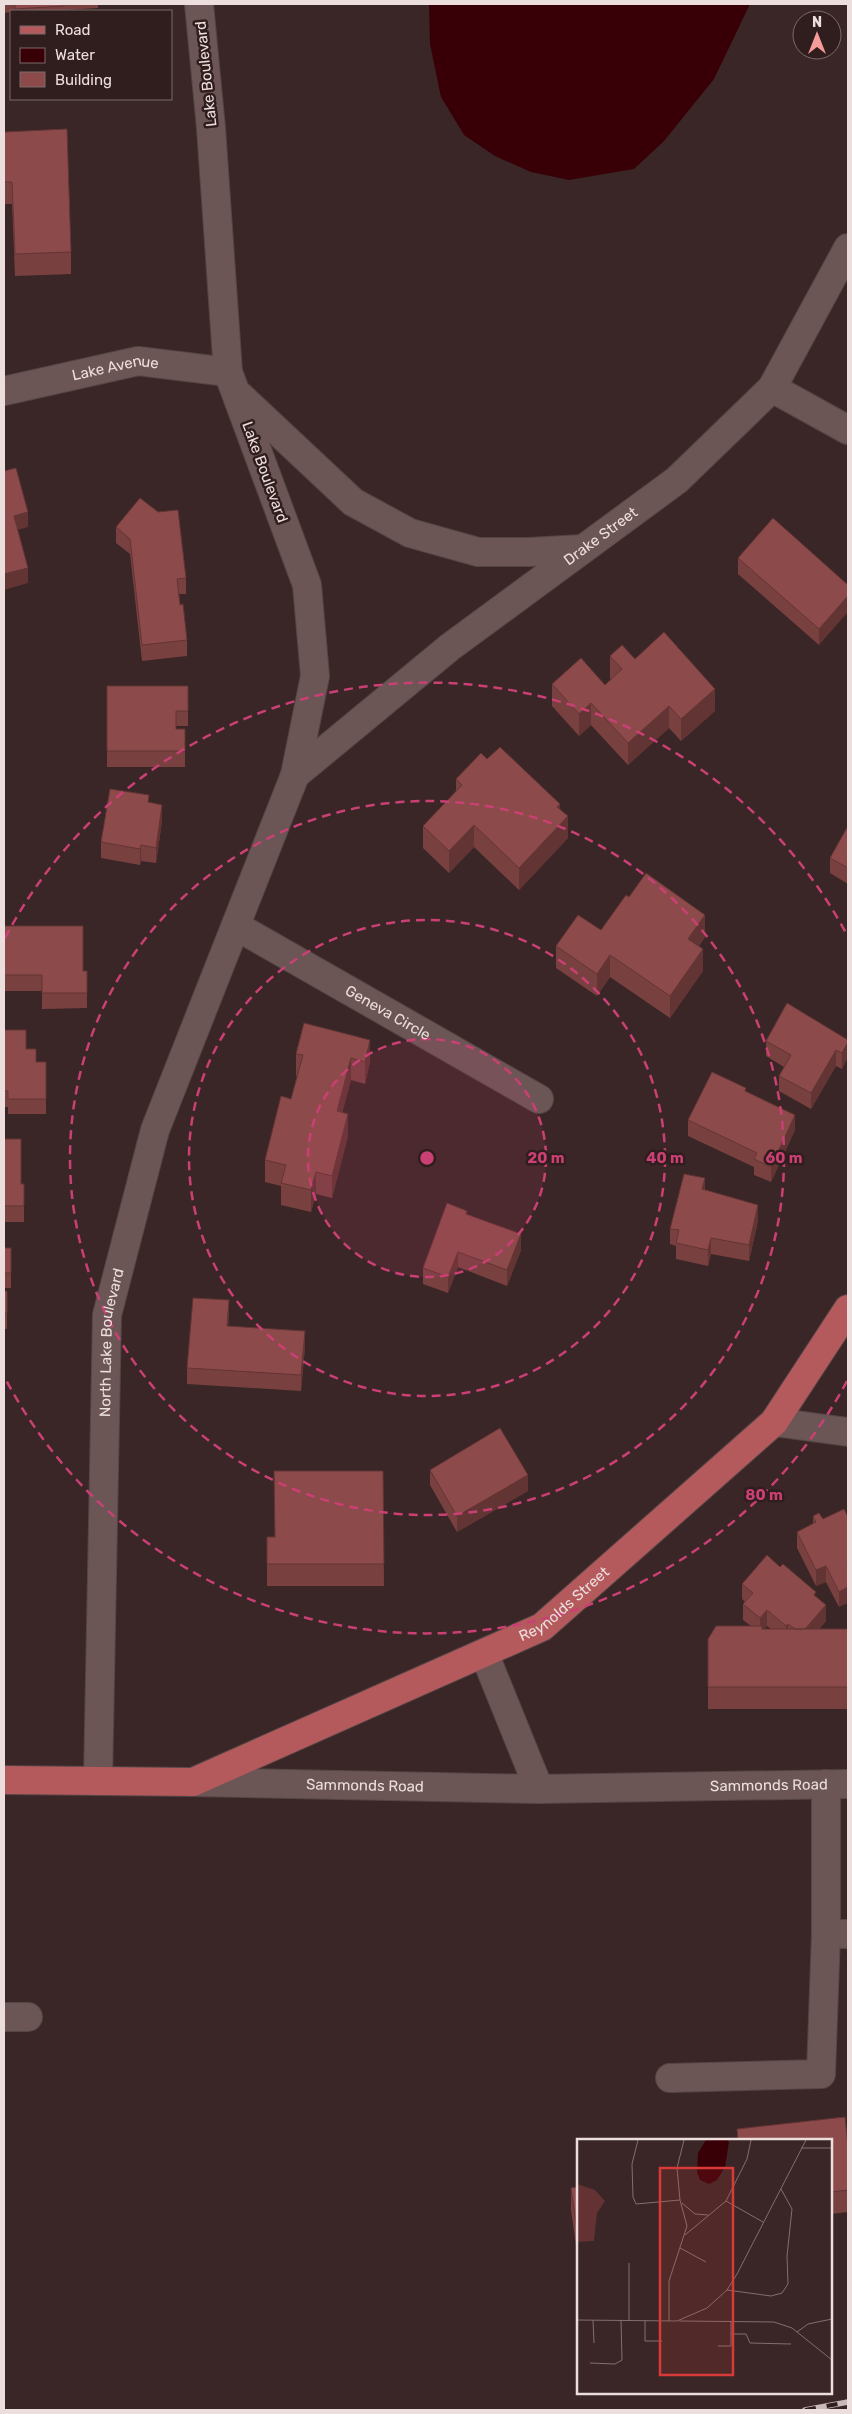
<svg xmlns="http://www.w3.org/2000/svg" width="852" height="2414" viewBox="0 0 852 2414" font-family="Rubik,sans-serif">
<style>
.water{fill:#380006}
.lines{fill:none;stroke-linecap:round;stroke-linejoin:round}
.minor-casing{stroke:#554545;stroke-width:30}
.major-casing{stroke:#554545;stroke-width:30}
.minor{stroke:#6c5555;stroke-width:28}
.major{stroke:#b4595c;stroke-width:28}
.rail-casing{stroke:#c8bab9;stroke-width:5.5}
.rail{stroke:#301d1d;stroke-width:4;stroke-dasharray:11;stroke-linecap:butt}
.wall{fill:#794040;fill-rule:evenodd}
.shaded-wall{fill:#633434}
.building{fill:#8d4a4b;stroke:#633434}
.ring{fill:none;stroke:#ca4075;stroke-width:2.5;stroke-dasharray:9 6}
.labels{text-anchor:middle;stroke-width:5;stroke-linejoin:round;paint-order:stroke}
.street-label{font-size:15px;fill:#ebdedd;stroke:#301d1d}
.inset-road{fill:none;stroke:#81706f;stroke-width:1}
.view{fill:#d83a3a;fill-opacity:0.15;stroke:#d83a3a;stroke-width:2.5}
.inset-edge{fill:none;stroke:#ebdedd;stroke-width:2.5}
.centre{fill:#ca4075;stroke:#301d1d;stroke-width:2.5}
.ring-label{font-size:15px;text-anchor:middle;font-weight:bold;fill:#ca4075;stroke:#301d1d;stroke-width:5;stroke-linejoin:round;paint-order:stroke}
</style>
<rect width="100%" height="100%" fill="#3a2626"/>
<!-- water -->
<path class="water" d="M429 4H750L714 79 664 141 634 169 569 180 531 172 495 156 464 135 441 97 430 44Z"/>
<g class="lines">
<defs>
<g id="minor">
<path d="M772 388 848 430"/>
<path id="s1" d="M4 391 138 361 228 372"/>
<path d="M240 396 353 502 410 533 478 552H529L583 549"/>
<path id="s2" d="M295 775 450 647 677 480 772 388 848 248"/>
<path id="s3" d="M236 926 539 1099"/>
<path d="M774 1422 848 1432"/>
<path d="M484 1653 539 1789"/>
<path id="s4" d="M98 1781 107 1315 155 1130 295 775 315 676 307 585 228 372 211 128 199 4"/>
<path id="s5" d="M193 1782 539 1789 848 1784"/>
<path d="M826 1784V1934H848"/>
<path d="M4 2017H28"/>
<path d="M670 2078 821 2074 826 1934"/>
</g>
<g id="major">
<path id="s6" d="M4 1780 193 1782 542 1627 774 1422 848 1309"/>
</g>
</defs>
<!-- minor casing -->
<use href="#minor" class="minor-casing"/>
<!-- major casing -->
<use href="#major" class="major-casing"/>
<!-- minor -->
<use href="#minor" class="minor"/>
<!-- major -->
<use href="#major" class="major"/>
<defs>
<path id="rail" d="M805 2410 848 2402"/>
</defs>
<!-- rail casing -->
<use href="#rail" class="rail-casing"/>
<!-- rail -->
<use href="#rail" class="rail"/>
</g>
<!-- wall -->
<path class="wall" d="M4 4H98V8L64 10V11H11V12L4 13Z
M4 132 71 252V274L15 276 12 204H4Z
M116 527 186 578V594H179L180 605 187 640V656L142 661 130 554 116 543Z
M738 558 848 585 819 645 738 574Z
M610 656 635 659 715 711 681 741 669 728 628 765 591 725 579 736 552 706V684L605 685 611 680 610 678Z
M107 686H188V726H176V729H185V767H107Z
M487 759 560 809 568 838 519 890 474 847 449 873 423 848V826L456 792V779Z
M149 802 162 821 156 863 141 861 140 865 101 858V842Z
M848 826V884L830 873V858Z
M4 926 83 971H87V1008L42 1009V991H4Z
M601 930 705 937 699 946 703 971 670 1018 610 977 597 996 556 968V946Z
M304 1023 370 1062 365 1084 351 1080 342 1112 348 1136 332 1198 316 1194 311 1212 281 1205V1186L265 1182V1160L291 1099 298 1076H296V1054Z
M4 1030 26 1049 36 1062H46V1114H8V1107H4Z
M848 1040 842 1069 836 1066 811 1109 779 1091V1076L784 1067 766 1056V1041Z
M746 1092 795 1130 771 1182 754 1175V1167L688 1136V1120Z
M4 1139 21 1184H24V1222H4Z
M705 1190 758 1221 749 1261 711 1254 708 1266 676 1259V1246L670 1244V1229Z
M467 1214 521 1250 507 1286 458 1267 448 1293 423 1284V1268Z
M4 1248H11V1288H4Z
M4 1291H7V1329H4Z
M229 1316 228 1326 305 1347 301 1391 187 1384V1368Z
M430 1470 528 1491 457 1532 430 1485Z
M383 1471 384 1586H267V1537H275Z
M844 1509 839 1607 826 1582 816 1586 797 1548V1532L813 1524V1516L823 1519Z
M742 1584 816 1597 826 1621 819 1629H848V1709H708V1639L751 1626 743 1620V1604L745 1602 742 1599ZM767 1626 771 1629H763Z
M845 2117 848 2147V2212L831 2214V2140H737V2129Z
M578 2187V2259L571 2210V2188Z"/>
<!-- shaded-wall -->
<path class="shaded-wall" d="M28 512V527L14 531V516Z
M28 568V583L4 590V574Z
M848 596V612L819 645V629Z
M715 689V711L681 741V719Z
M591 703V725L579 736V714Z
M669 706V728L628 765V743Z
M560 804V824L568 816V838L519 890V868L557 807Z
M162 805V821L156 863V848Z
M474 825V847L449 873V851Z
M141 845V861L140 865V849Z
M705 915V937L688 961V939Z
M703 949V971L670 1018V996Z
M610 955V977L597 996V974Z
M370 1040V1062L365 1084V1062Z
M848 1042V1058L842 1069V1053Z
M836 1050V1066L811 1109V1093Z
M351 1058V1080L337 1133V1111Z
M348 1114V1136L332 1198V1176Z
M795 1115V1130L771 1182V1167Z
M316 1172V1194L311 1212V1190Z
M705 1178V1194L702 1189Z
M758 1205V1221L749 1261V1245Z
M521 1234V1250L507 1286V1270Z
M711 1238V1254L708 1266V1250Z
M458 1252V1267L448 1293V1277Z
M229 1300V1316L227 1342V1326Z
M305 1331V1347L301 1391V1375Z
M528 1475V1491L457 1532V1516Z
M826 1566V1582L816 1586V1570Z
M848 1587V1603L839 1607V1592Z
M826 1605V1621L801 1650V1634Z
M767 1610V1626L760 1634V1618Z
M788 1624V1640L786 1642V1626Z"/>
<!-- building -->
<path class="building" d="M15 4H64V6L15 9Z
M67 129 71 252 15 254 12 182H4V132Z
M16 468 28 512 14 516 28 568 4 574V471Z
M140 498 158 512 178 510 186 578 177 579 180 605 183 604 187 640 142 645 130 539 116 527Z
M773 518 848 585V596L819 629 738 558Z
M664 632 715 689 681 719 669 706 628 743 591 703 579 714 552 684 581 658 605 685 622 669 610 656 622 645 635 659Z
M107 686H188V711H176V729H185V751H107Z
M500 747 560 804 557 807 568 816 519 868 474 825 449 851 423 826 462 785 456 779 481 753 487 759Z
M110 789 149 795 148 802 162 805 156 848 141 845 140 849 101 842Z
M848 826V868L830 858Z
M646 873 705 915 688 939 703 949 670 996 610 955 597 974 556 946 578 915 601 930 626 895 629 897Z
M4 926H83V971H87V993H42V975H4Z
M787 1003 848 1040V1042L842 1053 836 1050 811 1093 779 1076 791 1055 766 1041Z
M304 1023 370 1040 365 1062 351 1058 337 1111 348 1114 332 1176 316 1172 311 1190 281 1183 286 1165 265 1160 281 1096 291 1099 303 1055 296 1054Z
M4 1030H26V1049H36V1062H46V1099H8V1091H4Z
M712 1072 746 1088 745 1091 795 1115 771 1167 754 1159 757 1153 688 1120Z
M4 1139H21V1184H24V1206H4Z
M684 1174 705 1178 702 1189 758 1205 749 1245 711 1238 708 1250 676 1243 679 1230 670 1229Z
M447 1203 467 1211 466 1214 521 1234 507 1270 458 1252 448 1277 423 1268Z
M4 1248H11V1273H4Z
M4 1291H7V1313H4Z
M193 1298 229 1300 227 1326 305 1331 301 1375 187 1368Z
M500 1428 528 1475 457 1516 430 1470Z
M274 1471H383L384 1564H267V1537H275Z
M844 1509 848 1517V1567H847L848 1569V1587L839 1592 826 1566 816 1570 797 1532 816 1522 813 1516 819 1513 823 1519Z
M767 1555 780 1567 783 1564 816 1592 814 1595 826 1605 805 1629H795L788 1624 786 1626 767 1610 760 1618 743 1604 753 1593 742 1584Z
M716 1626H762V1629H848V1687H708V1639Z
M845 2117 848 2147V2190L831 2192V2140H738L737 2129Z
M578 2187V2237L571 2188Z"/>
<!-- distance rings -->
<circle cx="427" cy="1158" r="119" fill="#ca4075" fill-opacity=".12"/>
<g class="ring">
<circle cx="427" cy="1158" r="119"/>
<circle cx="427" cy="1158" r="238"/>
<circle cx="427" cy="1158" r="357"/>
<path d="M847 1381A476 476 0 0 1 5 1378M5 938A476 476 0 0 1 847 935"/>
</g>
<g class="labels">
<!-- street labels -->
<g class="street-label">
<text transform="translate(206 74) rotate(-96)" y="5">Lake Boulevard</text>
<text dy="5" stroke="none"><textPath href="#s1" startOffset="114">Lake Avenue</textPath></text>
<text transform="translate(265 472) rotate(70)" y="5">Lake Boulevard</text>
<text dy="5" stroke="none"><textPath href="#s2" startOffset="388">Drake Street</textPath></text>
<text dy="5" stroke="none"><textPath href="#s3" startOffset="175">Geneva Circle</textPath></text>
<text dy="5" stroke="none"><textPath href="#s4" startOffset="439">North Lake Boulevard</textPath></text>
<text dy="5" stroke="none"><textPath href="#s6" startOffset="602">Reynolds Street</textPath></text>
<text dy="5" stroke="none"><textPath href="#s5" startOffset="172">Sammonds Road</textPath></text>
<text dy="5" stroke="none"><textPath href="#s5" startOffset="576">Sammonds Road</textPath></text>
</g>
</g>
<!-- overview -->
<g transform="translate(577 2139)">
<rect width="255" height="255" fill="#3a2626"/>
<path d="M0 45 18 51 28 62 20 74 17 102 0 103Z" fill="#653233"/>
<path d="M129 1H151L152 3 148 28 140 41 132 45 123 41 120 33 121 14Z" fill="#380006"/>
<path class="inset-road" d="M61 1 55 25 56 58 59 65 103 61M224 9H255M149 62 186 83M105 64 118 75 131 76M108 96 149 62 170 20 174 1M103 109 129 123M150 151 194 157 205 154 211 145 210 117 215 70 204 50M0 181 100 182 130 169 150 151 160 135 229 1M16 181 17 204M52 181V124M68 182V202H85M92 182V142L110 87 103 61 100 29 107 1M102 182 197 183 215 189 255 221M154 182V195H169L173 204 214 205M220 193 231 185 255 180M141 207H154V195M13 224 38 225 45 221 44 181"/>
<path class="view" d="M83 29H156V236H83Z"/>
<rect width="255" height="255" class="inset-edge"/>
</g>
<circle cx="427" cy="1158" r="8" class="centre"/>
<g class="ring-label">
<text x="546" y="1163">20 m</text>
<text x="665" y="1163">40 m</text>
<text x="784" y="1163">60 m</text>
<text x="764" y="1500">80 m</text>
</g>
<!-- border -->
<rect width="852" height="2414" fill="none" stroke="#ebdedd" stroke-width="10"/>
<!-- legend -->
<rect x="10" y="10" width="162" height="90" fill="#301d1d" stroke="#7b6a6a"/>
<rect x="20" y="26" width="25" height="8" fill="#b4595c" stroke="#7b6a6a"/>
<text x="55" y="35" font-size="15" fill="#ebdedd">Road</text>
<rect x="20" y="48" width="25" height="15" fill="#380006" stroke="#7b6a6a"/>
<text x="55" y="60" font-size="15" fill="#ebdedd">Water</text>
<rect x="20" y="72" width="25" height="15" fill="#8d4a4b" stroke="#7b6a6a"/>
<text x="55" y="85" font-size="15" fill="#ebdedd">Building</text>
<!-- north arrow -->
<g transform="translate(817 35)"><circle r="24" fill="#301d1d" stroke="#7b6a6a"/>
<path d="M0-4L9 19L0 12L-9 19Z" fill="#f59b9a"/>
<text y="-8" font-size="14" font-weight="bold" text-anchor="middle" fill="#ebdedd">N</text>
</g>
</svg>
